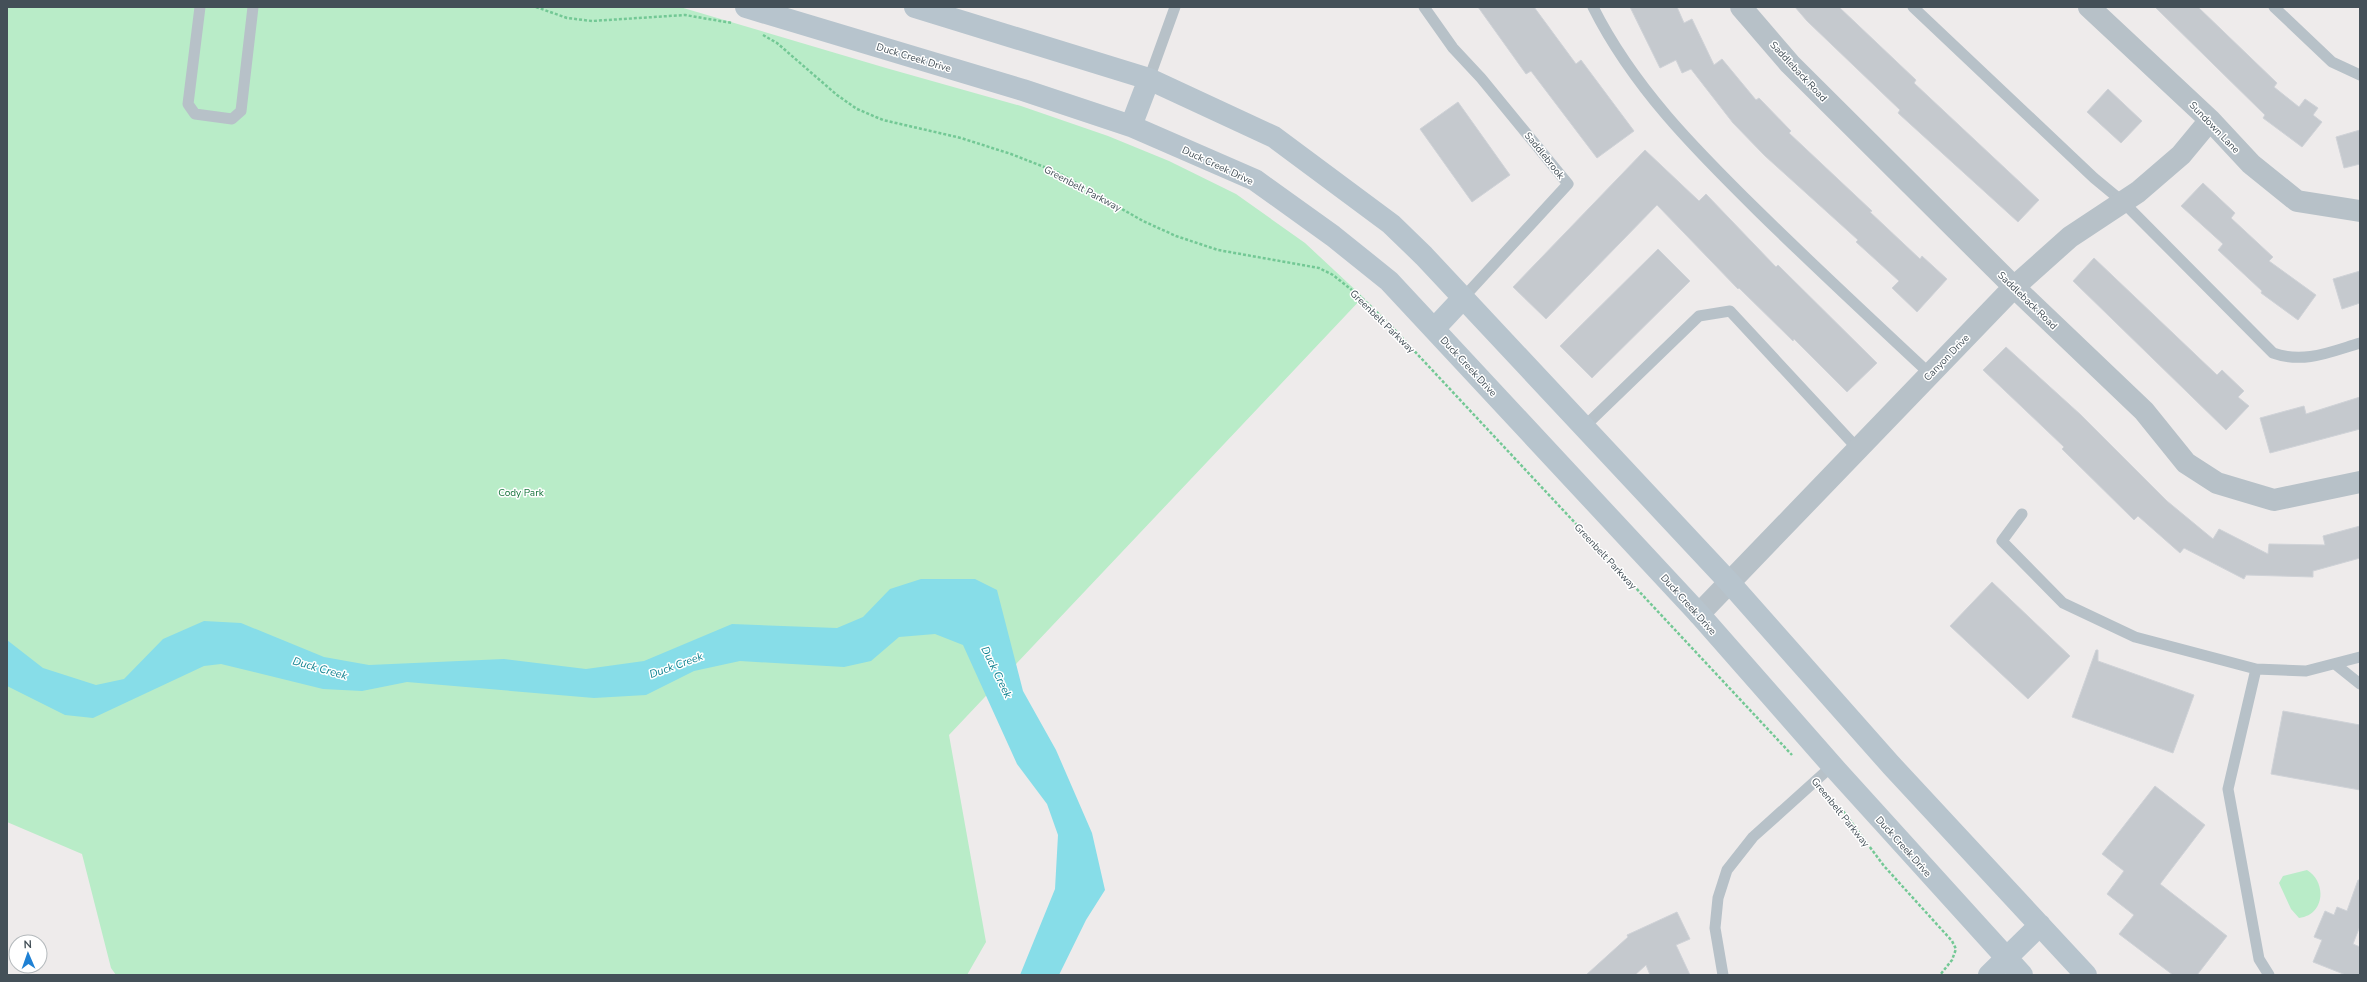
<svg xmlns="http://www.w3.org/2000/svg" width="2367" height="982" viewBox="0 0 2367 982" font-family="'Nunito Sans',sans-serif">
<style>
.green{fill:#b9ecc8}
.water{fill:#87dde8}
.building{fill:#c5c9ce;stroke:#cfd2d7}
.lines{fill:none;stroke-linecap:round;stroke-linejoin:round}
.path{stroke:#73c895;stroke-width:2.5;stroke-dasharray:3 2;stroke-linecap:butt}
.lane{stroke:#b7c1c8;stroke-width:11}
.street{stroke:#b7c1c8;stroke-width:22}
.secondary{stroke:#b7c4cd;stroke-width:22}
.labels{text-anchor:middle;stroke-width:3;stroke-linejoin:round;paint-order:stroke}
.street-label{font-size:10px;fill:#445058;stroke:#fff}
.park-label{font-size:10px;fill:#19753e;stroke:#fff}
.water-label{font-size:11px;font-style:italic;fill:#118290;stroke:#fff}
</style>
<rect width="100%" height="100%" fill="#eeebeb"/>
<!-- green -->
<path class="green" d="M7 7H680L886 68 1021 106 1108 136 1169 161 1236 194 1305 243 1363 297 949 735 986 942 967 975H116L111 968 82 854 7 822Z
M2307 870C2327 882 2325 915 2299 918L2291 909 2279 883 2283 876Z"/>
<!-- water -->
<path class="water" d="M921 579H975L997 590 1023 691 1056 750 1092 833 1105 890 1086 920 1059 975H1020L1055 889 1058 835 1047 804 1017 764 963 645 935 634 899 637 871 661 844 667 740 661 694 671 646 695 594 698 407 682 362 691 323 689 221 664 204 666 93 718 65 715 7 686V640L43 668 96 685 124 679 163 639 204 621 241 623 324 657 369 665 504 659 586 669 644 661 732 624 837 628 863 617 890 589Z"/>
<!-- building -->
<path class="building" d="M1478 7H1534L1576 64 1581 60 1634 131 1597 158 1531 71 1526 74Z
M1630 7H1677L1684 23 1692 19 1714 65 1722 59 1756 100 1759 98 1791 131 1789 133 1872 211 1870 212 1920 259 1922 256 1947 279 1917 312 1892 288 1899 281 1856 242 1858 240 1765 156 1733 123 1691 69 1682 73 1676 60 1660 68Z
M1795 7H1839L1916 80 1914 83 2039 200 2018 222 1898 113 1900 110 1807 21Z
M2155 7H2198L2277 83 2274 87 2299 107 2305 99 2318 108 2313 115 2322 122 2302 147 2263 118 2265 115Z
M2108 89 2142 121 2121 143 2087 112Z
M1458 102 1510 175 1472 202 1420 129Z
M2360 130V164L2344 168 2336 137Z
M1645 150 1699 201 1706 194 1776 267 1778 265 1877 363 1847 392 1794 339 1793 341 1739 288 1738 289 1657 205 1546 319 1513 287Z
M2203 183 2235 213 2231 218 2273 257 2269 261 2316 295 2298 320 2261 293 2262 291 2218 250 2223 244 2181 206Z
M1658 249 1690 281 1592 378 1560 346Z
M2094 258 2217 375 2222 370 2244 391 2238 397 2249 406 2226 430 2073 281Z
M2360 271V303L2342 309 2333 279Z
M2006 347 2081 415 2167 501 2213 539 2219 529 2268 554 2269 544 2325 545 2323 536 2360 526V558L2313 571V577L2246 575 2244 579 2184 548 2180 553 2138 516 2134 520 2062 449 2064 447 1983 370Z
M2360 397V429L2270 453 2260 418 2304 406 2306 414Z
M1992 582 2070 656 2028 699 1950 626Z
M2096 650H2098V661L2194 695 2173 753 2072 717Z
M2283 711 2360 725V790L2271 774Z
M2155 786 2205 825 2160 884 2227 936 2197 975H2173L2119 934 2134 915 2107 894 2124 871 2102 854Z
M2358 880H2360V926L2353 944 2360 947V975H2346L2313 962 2322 940 2314 937 2325 911 2334 915 2337 907 2347 911Z
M1677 912 1690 939 1676 945 1690 975H1650L1646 965 1635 975H1586L1628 937 1627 935Z"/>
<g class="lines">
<!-- path -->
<path class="path" d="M536 7 567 18 592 21 685 15 732 23
M763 35 777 43 837 95 857 109 883 120 961 138 1011 154 1057 172 1143 221 1176 236 1218 250 1319 268 1333 275 1363 299 1391 326 1792 755
M1840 807 1884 866 1952 941 1956 949 1952 960 1940 975"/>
<!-- lane -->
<path class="lane" d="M200 7 188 104 195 114 232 119 241 111 253 7
M1424 7 1453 48 1481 78 1568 184 1463 298
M1593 7C1633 87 1695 149 1758 211 1814 266 1872 320 1930 374
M1913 7 2094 178 2123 202 2273 353C2304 364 2330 352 2360 343
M2274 7 2332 62 2360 75
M1149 79 1175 7
M1584 427 1699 316 1730 311 1858 449
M2022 514 2002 541 2063 603 2135 637 2256 669
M2335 664 2360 684
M1723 975 1715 928 1718 898 1727 870 1753 837 1832 766
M2269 975 2259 959 2228 789 2256 669 2306 671 2360 657"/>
<!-- street -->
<path class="street" d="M1741 7 1790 64 2014 287 2144 411 2186 463 2217 483 2274 500 2360 482
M2089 7 2210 120 2251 164 2297 201 2360 211
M1699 614 2014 287 2070 237 2138 192 2181 155 2210 120"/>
<!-- secondary -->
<path class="secondary" d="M746 7 1023 90 1131 126 1255 180 1333 236 1389 281 1699 614 1837 771 2022 975
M915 7 1149 79 1274 137 1391 224 1424 256 1729 582 1891 765 2086 975
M1131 126 1149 79
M1434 329 1463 298
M1989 975 2040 925"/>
</g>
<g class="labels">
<!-- street labels -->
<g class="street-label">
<text transform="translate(914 57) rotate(17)" y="4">Duck Creek Drive</text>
<text transform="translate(1799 71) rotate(47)" y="4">Saddleback Road</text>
<text transform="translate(2215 127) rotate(46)" y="4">Sundown Lane</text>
<text transform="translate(1545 155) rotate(51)" y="4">Saddlebrook</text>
<text transform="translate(1218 165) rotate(25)" y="4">Duck Creek Drive</text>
<text transform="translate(1083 188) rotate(28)" y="4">Greenbelt Parkway</text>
<text transform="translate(2028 300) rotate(44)" y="4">Saddleback Road</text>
<text transform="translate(1383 321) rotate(44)" y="4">Greenbelt Parkway</text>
<text transform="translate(1946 357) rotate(-46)" y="4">Canyon Drive</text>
<text transform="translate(1469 366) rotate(47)" y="4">Duck Creek Drive</text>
<text transform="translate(1606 556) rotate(47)" y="4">Greenbelt Parkway</text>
<text transform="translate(1689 604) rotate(48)" y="4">Duck Creek Drive</text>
<text transform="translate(1841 812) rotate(51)" y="4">Greenbelt Parkway</text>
<text transform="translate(1904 846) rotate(48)" y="4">Duck Creek Drive</text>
</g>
<!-- park labels -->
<g class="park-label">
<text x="521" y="496">Cody Park</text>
</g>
<!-- water labels -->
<g class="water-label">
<text transform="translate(676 665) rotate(-20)" y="4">Duck Creek</text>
<text transform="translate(320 668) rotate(16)" y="4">Duck Creek</text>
<text transform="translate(997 672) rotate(64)" y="4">Duck Creek</text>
</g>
</g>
<!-- border -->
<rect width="2367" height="982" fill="none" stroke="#445058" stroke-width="16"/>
<!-- north arrow -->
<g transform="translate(28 954) rotate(358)"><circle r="19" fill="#ffffff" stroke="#b4b9bc"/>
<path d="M0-3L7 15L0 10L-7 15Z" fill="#1f81d4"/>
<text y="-6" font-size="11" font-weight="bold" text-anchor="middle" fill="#445058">N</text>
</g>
</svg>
